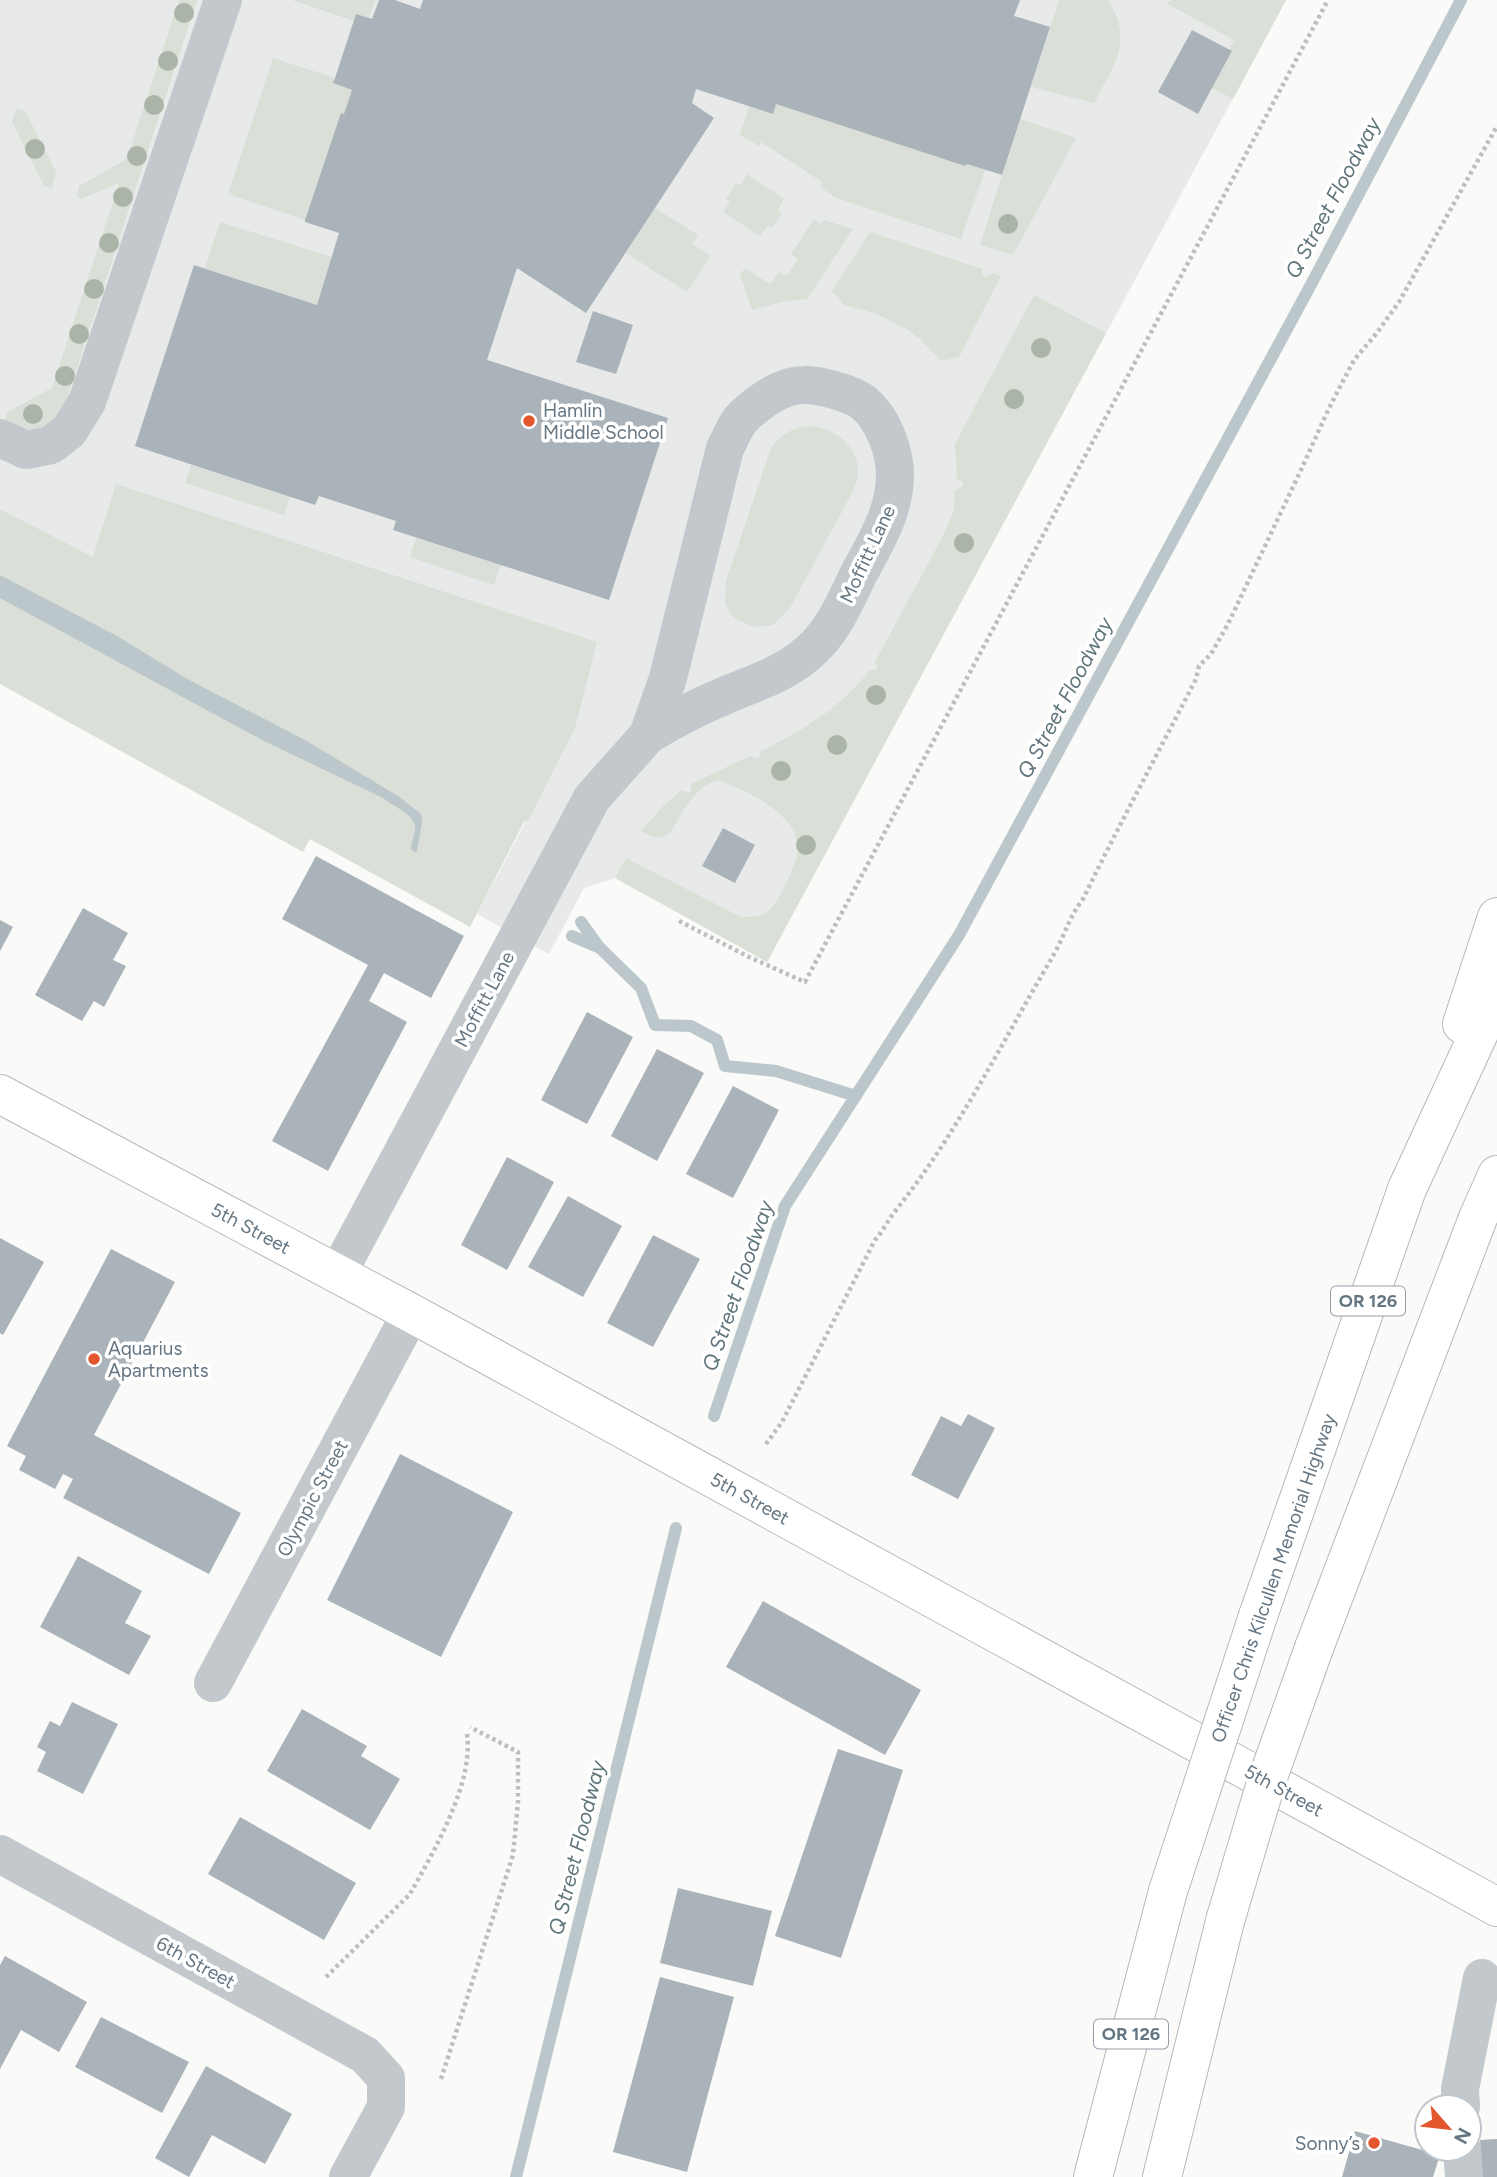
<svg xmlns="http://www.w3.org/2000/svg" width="1497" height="2177" viewBox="0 0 1497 2177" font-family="Figtree,sans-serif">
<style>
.built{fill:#e8e9e9}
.green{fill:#dadfd7}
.water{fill:#bbc7cb}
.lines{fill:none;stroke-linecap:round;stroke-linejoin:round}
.stream{stroke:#bbc7cb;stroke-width:12}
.building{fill:#aab3b9}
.major-casing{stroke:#b5babe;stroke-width:40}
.highway-casing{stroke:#b4b9bd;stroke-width:40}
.path{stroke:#bbbfc2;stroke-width:4.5;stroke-dasharray:3.5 3.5;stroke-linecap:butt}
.minor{stroke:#c3c8cc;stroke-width:38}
.major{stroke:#fff;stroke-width:38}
.highway{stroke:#fff;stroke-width:38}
.highway-bridge-casing{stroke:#b4b9bd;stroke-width:40;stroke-linecap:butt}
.highway-bridge{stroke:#fff;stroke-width:38}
.tree{fill:#aab4a7}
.poi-dot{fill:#e4572e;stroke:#fff;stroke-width:2.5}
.labels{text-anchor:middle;stroke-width:7;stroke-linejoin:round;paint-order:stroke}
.shield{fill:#fff;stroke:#939fa8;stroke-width:2}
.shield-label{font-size:18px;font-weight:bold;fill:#657683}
.poi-label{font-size:19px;fill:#657683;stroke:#fff;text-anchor:start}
.street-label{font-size:19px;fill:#657683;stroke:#fff}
.water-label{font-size:21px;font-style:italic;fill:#60757c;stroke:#fff}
</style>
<rect width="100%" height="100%" fill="#fafaf8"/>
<!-- built -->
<path class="built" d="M0 0H1286L767 962 615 878 584 888 549 954 477 914 525 823 512 777 0 509Z"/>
<!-- green -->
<path class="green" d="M179 0H197L64 408C45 433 39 433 9 425L5 419 7 412 52 388 119 183 81 199 77 196 79 186 127 159Z
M292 0H375L369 18 356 14 354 21Z
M1059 0H1108C1134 41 1114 65 1094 103L1031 87Z
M1172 0H1286L1233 99 1212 88 1232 52 1229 50 1234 40 1166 3Z
M273 58 335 78 334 84 352 90 344 114H341L305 220 228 194Z
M776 104 965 166 967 164 985 170 961 239 836 198 820 187 822 182 761 142 759 146 740 135 749 106 773 114Z
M16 109 25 111 56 172 52 188 44 186 12 122Z
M1020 119 1076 138 1013 255 980 245Z
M747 174 784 199 778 210 782 213 772 228 767 226 760 236 723 212 730 202 726 199 736 183 740 185Z
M655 208 698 235 693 244 710 256 687 292 626 253Z
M814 219 821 224 824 220 853 229 807 299 781 302 752 310 740 275 745 268 770 284 779 272 787 276 798 259 791 254Z
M220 222 332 257 317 305 205 268Z
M870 232 982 269 983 276 985 277 993 273 1001 276 959 357 941 361 920 339 906 329 877 314 844 305 832 291Z
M1034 295 1106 333 767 962 615 878 626 858 741 917C749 917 760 917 767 912 777 906 794 868 797 856 799 847 797 838 793 830 783 809 740 787 718 780 694 786 682 814 670 833 659 841 652 837 641 831L662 807 682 790 688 793 691 791V784L750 756 758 759 761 751C804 730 840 708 870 670H876L878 667 875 662 944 534 954 509 955 490 962 487 963 482 957 479 955 444Z
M806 426C832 425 860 446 858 475 857 480 855 486 853 491L790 608 773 625 754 627 736 619 729 612 725 602 726 581 771 448C781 435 791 429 806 426Z
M191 465 290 497 284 515 185 483Z
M116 484 597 642 575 728 528 821 525 820 470 927 310 839 303 852 0 684V509L93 557Z
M416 538 501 565 494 585 410 557Z"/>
<!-- water -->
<path class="water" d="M0 575 117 636 189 680 305 740 398 796 421 814 422 822 417 851 414 852 411 849C411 842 414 837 415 831 418 816 394 807 383 798L264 741 0 598Z"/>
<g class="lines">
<!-- stream -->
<path class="stream" d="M581 922 599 947
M572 936 600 948 641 988 655 1025 691 1026 717 1040 725 1066 776 1071 856 1096
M714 1416 785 1206 959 935 1314 279 1461 0
M516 2177 676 1528"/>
</g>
<!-- building -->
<path class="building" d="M379 0H395L420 9 423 0H1020L1014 16 1050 27 1002 175 967 164 965 166 776 104 773 114 696 89 692 103 714 118 586 313 517 268 487 360 668 418 609 600 393 530 396 521 319 496 315 505 135 446 194 265 317 305 339 233 305 222V220L341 113 344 114 352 90 333 83 335 78 356 14 372 19Z
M1192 30 1232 51 1198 114 1158 92Z
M593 311 633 325 616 374 576 362Z
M723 828 755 845 735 883 702 866Z
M316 856 464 936 431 998 384 973 369 1001 407 1022 328 1171 272 1141 368 965 282 919Z
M83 908 128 933 113 960 126 966 104 1007 94 1001 82 1021 35 995Z
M0 920 13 927 0 951Z
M587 1012 633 1037 587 1124 541 1100Z
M657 1049 704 1073 657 1161 611 1136Z
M733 1086 779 1110 733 1198 686 1174Z
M507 1157 554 1182 507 1270 461 1245Z
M568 1196 622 1226 583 1297 528 1267Z
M653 1235 700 1259 653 1347 607 1323Z
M0 1238 44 1262 3 1335 0 1333Z
M111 1249 175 1282 94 1435 241 1513 209 1574 63 1498 73 1479 63 1474 55 1489 19 1470 26 1456 7 1446Z
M968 1414 995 1428 958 1499 911 1475 941 1416 961 1426Z
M400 1454 513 1512 441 1657 327 1600Z
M78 1556 142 1591 125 1623 151 1636 129 1675 40 1627Z
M763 1601 921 1690 885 1755 726 1667Z
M72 1702 118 1724 83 1794 37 1771 46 1752 37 1747 50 1721 60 1726Z
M302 1709 367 1746 361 1756 400 1779 370 1830 267 1771Z
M838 1749 903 1770 841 1958 775 1936Z
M240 1817 356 1883 324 1940 208 1874Z
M678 1888 772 1911 753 1986 660 1963Z
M5 1956 87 2002 59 2052 21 2030 0 2069V1965Z
M660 1977 734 1997 687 2172 613 2152Z
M101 2017 189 2062 162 2113 75 2067Z
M206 2066 292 2114 265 2164 212 2135 189 2177 155 2158Z
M1355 2131 1440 2155 1433 2177H1342Z
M1497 2139V2177H1482L1480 2140Z"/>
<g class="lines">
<defs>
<path id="major" d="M0 1094 411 1313 1497 1907"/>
<path id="highway" d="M1462 1024 1497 917
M1258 1616 1407 1189 1497 994
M1314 1648 1478 1218 1497 1175
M1093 2177 1168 1891
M1162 2177 1225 1921"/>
</defs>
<!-- major casing -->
<use href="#major" class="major-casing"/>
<!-- highway casing -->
<use href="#highway" class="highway-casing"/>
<!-- path -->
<path class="path" d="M679 921 749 957 805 982 1328 0
M766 1444 782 1422 875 1240C883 1231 888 1220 896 1210 959 1131 1002 1042 1053 956 1064 937 1069 917 1083 899 1119 825 1158 753 1196 679L1199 666 1211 654 1228 624 1301 470 1329 408 1354 360 1376 334 1399 302 1497 126
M326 1977 410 1894C434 1851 474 1783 467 1734
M441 2079 513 1855 518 1802V1752L470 1727"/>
<!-- minor -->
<path class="minor" d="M0 438 26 450 51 445 69 431 87 402 223 0
M337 1275 592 798 648 735 668 678 725 448C731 438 735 424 744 416 759 402 782 385 804 385 818 384 853 394 864 403 883 419 895 451 895 475 895 511 876 542 859 573 845 602 833 632 808 653 783 675 754 683 724 696 697 707 673 720 648 735
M213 1683 411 1313
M0 1854 365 2055 386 2078V2107L348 2177
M1461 2107 1460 2089 1482 1978
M1462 2149 1464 2177"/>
<!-- major -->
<use href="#major" class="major"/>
<!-- highway -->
<use href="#highway" class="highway"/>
<defs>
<path id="highway-bridge" d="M1168 1891 1258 1616
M1225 1921 1266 1783 1314 1648"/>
</defs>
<!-- highway-bridge casing -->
<use href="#highway-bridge" class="highway-bridge-casing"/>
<!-- highway-bridge -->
<use href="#highway-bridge" class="highway-bridge"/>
</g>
<!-- trees -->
<g class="tree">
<circle cx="184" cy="13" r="10"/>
<circle cx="168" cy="61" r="10"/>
<circle cx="154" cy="105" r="10"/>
<circle cx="35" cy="149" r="10"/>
<circle cx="137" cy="156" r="10"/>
<circle cx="123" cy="197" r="10"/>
<circle cx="1008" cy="224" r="10"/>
<circle cx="109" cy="243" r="10"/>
<circle cx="94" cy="289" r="10"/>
<circle cx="79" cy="334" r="10"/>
<circle cx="1041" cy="348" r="10"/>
<circle cx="65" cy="376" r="10"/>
<circle cx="1014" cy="399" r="10"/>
<circle cx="33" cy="414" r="10"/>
<circle cx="964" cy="543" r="10"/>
<circle cx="876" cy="695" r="10"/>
<circle cx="837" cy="745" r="10"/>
<circle cx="781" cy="771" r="10"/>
<circle cx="806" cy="845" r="10"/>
</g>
<!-- markers -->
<g class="poi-dot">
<circle cx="529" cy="421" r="7"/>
<circle cx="94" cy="1359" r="7"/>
<circle cx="1374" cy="2143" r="7"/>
</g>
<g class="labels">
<!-- shield labels -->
<g class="shield">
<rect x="1331" y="1286.5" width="74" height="29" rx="5"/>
<rect x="1094" y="2019.5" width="74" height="29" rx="5"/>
</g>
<g class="shield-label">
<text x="1368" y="1307">OR 126</text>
<text x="1131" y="2040">OR 126</text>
</g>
<!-- poi labels -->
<g class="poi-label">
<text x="543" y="417">Hamlin<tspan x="543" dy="22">Middle School</tspan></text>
<text x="108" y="1355">Aquarius<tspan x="108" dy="22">Apartments</tspan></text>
<text x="1360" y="2150" text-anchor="end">Sonny’s</text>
</g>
<!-- street labels -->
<g class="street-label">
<text transform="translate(867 554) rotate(-65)" y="7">Moffitt Lane</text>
<text transform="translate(484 999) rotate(-62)" y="7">Moffitt Lane</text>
<text transform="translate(251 1228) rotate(28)" y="7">5th Street</text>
<text transform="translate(312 1498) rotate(-62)" y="7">Olympic Street</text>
<text transform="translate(750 1498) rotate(29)" y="7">5th Street</text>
<text transform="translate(1273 1578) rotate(-71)" y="7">Officer Chris Kilcullen Memorial Highway</text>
<text transform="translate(1284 1790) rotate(29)" y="7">5th Street</text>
<text transform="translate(196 1962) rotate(29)" y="7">6th Street</text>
</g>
<!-- water labels -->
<g class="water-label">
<text transform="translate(1333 198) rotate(-62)" y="7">Q Street Floodway</text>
<text transform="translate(1065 698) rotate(-62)" y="7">Q Street Floodway</text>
<text transform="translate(738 1286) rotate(-71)" y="7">Q Street Floodway</text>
<text transform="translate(577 1848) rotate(-76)" y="7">Q Street Floodway</text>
</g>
</g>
<!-- north arrow -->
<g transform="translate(1448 2128) rotate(118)"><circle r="33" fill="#ffffff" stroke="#c1c8cd" stroke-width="2"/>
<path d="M0-5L12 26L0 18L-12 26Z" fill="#e4572e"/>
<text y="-10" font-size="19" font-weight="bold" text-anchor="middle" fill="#657683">N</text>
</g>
</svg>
